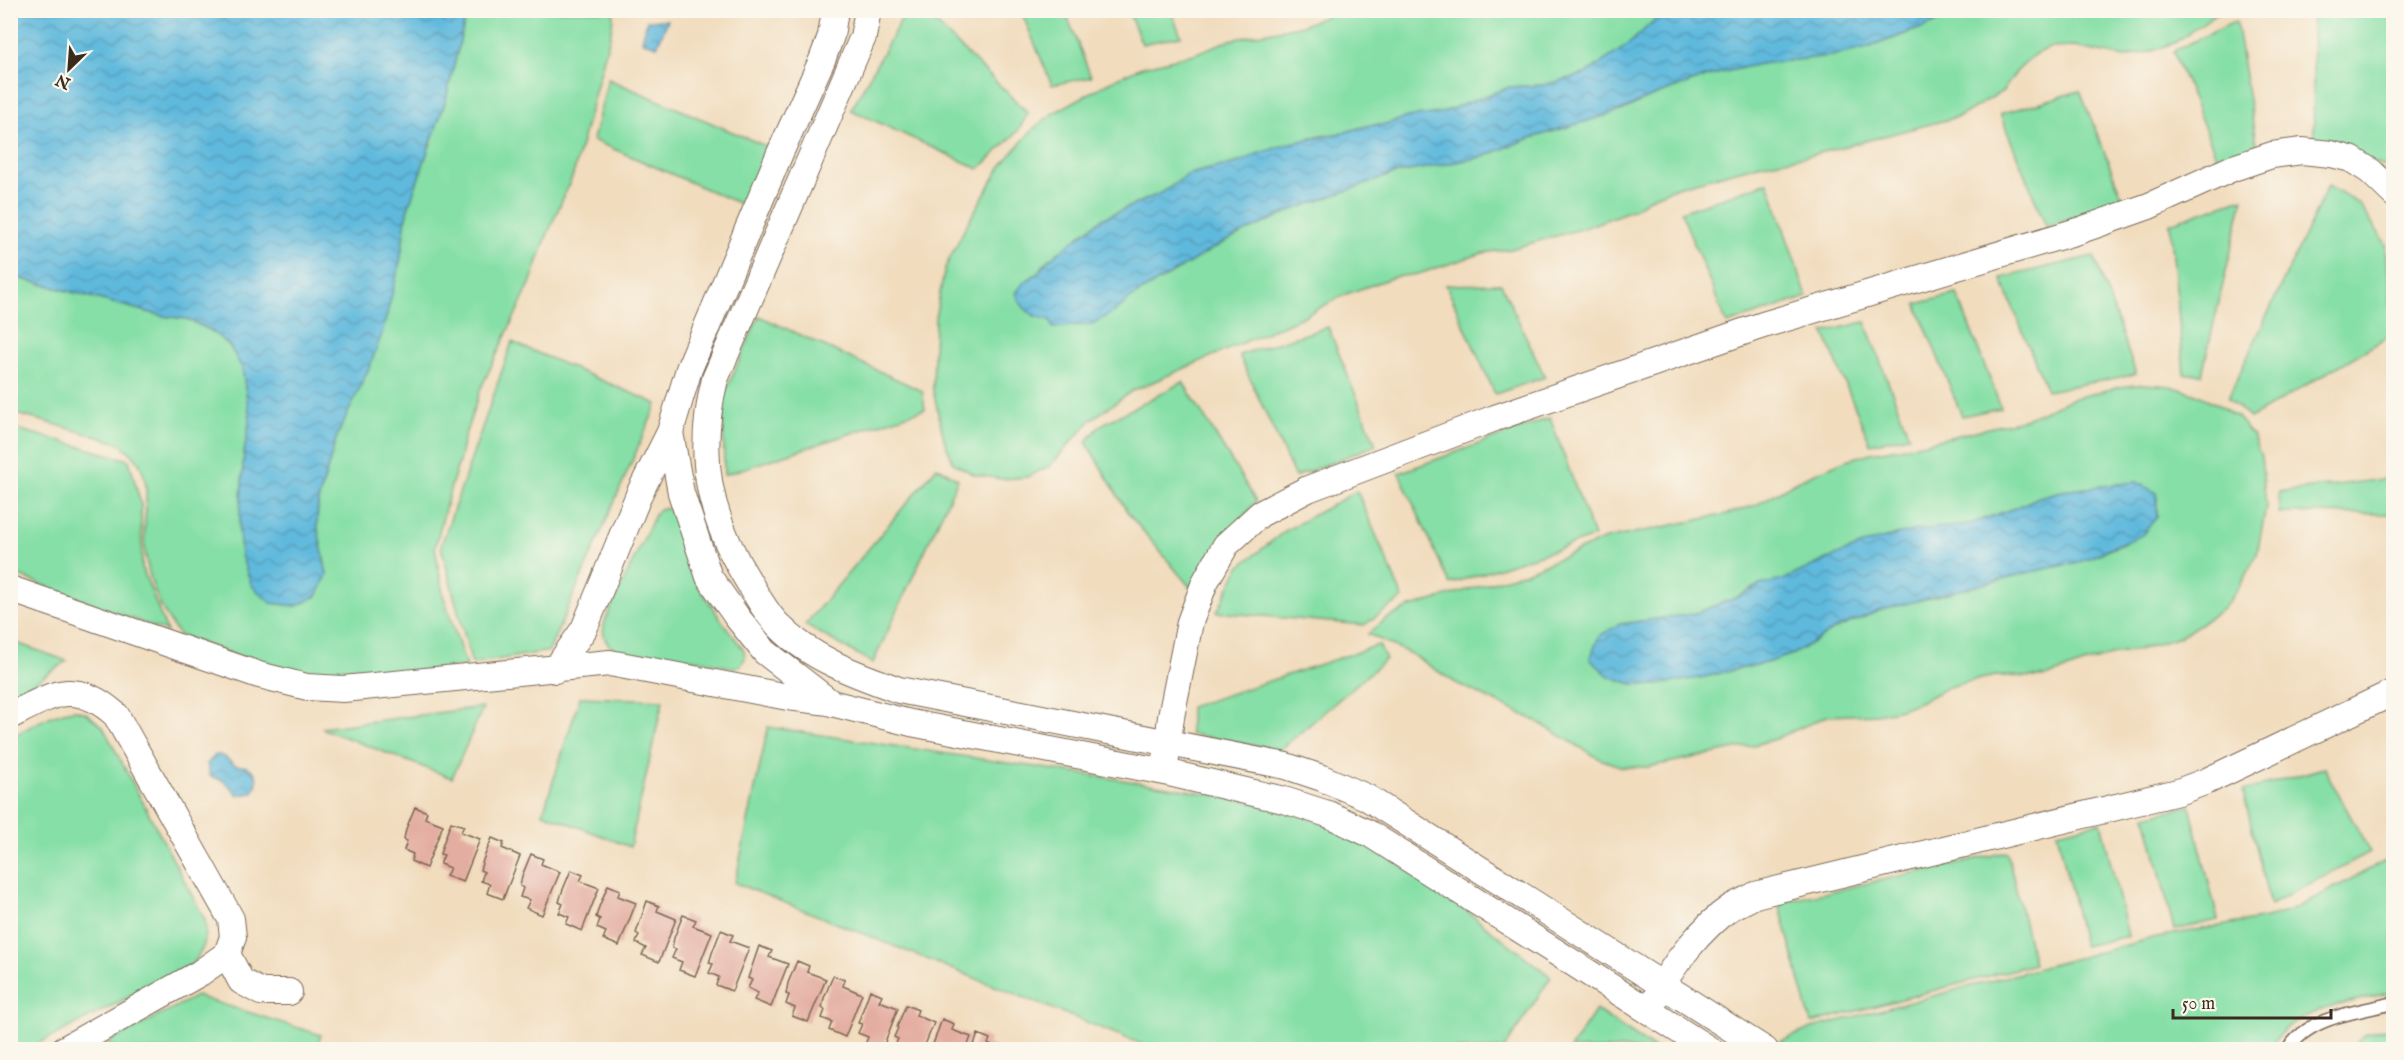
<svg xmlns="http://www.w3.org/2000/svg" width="2404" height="1060" viewBox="0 0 2404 1060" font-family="'IM FELL English',serif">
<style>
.green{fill:#85dfa6;stroke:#608462;stroke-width:1.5;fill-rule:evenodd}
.water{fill:url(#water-waves);stroke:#4d727e;stroke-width:1.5}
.building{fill:#e4ada1}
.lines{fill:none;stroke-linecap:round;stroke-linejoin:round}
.lane-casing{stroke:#7b6856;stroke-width:15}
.street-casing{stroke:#7b6856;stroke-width:28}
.lane{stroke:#fff;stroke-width:12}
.street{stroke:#fff;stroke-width:26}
</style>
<defs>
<pattern id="water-waves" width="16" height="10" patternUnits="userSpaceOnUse" patternTransform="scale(1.5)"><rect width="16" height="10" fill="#5fb9dd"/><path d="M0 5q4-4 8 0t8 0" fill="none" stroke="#5097b3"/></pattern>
</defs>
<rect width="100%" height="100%" fill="#fbf7ec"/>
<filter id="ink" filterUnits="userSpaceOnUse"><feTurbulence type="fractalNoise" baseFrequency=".0167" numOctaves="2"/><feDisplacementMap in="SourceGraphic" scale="12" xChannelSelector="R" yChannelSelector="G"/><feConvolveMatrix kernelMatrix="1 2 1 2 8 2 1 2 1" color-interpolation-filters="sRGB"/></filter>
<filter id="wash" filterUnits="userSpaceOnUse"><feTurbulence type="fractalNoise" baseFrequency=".008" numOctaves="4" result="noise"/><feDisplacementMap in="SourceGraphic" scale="24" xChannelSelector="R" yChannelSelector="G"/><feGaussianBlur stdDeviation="1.35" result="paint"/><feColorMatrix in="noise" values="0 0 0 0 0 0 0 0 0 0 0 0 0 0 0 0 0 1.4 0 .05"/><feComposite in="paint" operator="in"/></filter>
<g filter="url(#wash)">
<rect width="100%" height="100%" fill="#f1dcbd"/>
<!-- green -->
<path class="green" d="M922 10 1028 113 1018 131 979 169 851 110 906 11Z
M467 11H614L611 32 573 175 546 238 530 284 481 388 464 438 459 462 451 486 435 547 443 595 466 666 310 682 179 635C159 609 149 583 145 551 140 511 162 473 121 445 114 440 103 439 95 436 67 428 39 419 11 413L10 276 163 316 187 319 210 330 229 345 242 368 250 418 244 453 239 531 271 603 296 606 317 596 327 575 317 525 318 501 337 436 370 366 400 262 407 211 446 99Z
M1021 11H1065L1091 77 1052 85Z
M1128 11H1171L1181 36 1142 44Z
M1340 11H1665L1629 44 1585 74 1544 85 1509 87 1441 113 1409 117 1382 125H1370L1342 133 1314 137 1257 154 1240 162 1189 174 1163 192 1102 219 1047 261 1038 273 1024 282 1034 316 1050 319 1114 312 1132 297 1224 242 1292 210 1393 174 1482 157 1528 139 1623 110 1648 98 1708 76 1759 64 1831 56 1867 48 1967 11H2220L2174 43 2149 52 2125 57 2074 47 2049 48 2035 54 2017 71 2003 91 1961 116 1811 155 1758 165 1677 187 1654 196 1632 210 1584 228 1511 249 1483 253 1418 274 1394 277 1346 294 1300 318 1132 391 1091 420 1050 466 1027 477 1002 479 975 475 953 463 944 439 933 390 935 318 945 268 967 224 1001 166 1033 129 1052 114 1119 77 1142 67 1194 54 1230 40 1303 25Z
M2312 11H2393L2394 166 2390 169 2314 139Z
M2236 21 2258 155 2219 163 2173 51Z
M608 79 770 148 745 206 593 140Z
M2080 91 2125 204 2046 226 2000 114Z
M1768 182 1807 297 1727 324 1681 212Z
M2328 186 2359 204 2386 244 2393 334 2250 418 2228 398Z
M2243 198 2202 374H2184L2170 223Z
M2094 256 2136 374 2047 391 2001 278Z
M1501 284 1545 377 1495 394 1446 285Z
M1957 294 2001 408 1962 416 1916 304Z
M759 316 922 391 925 409 724 475 723 397Z
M1865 322 1909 436 1870 444 1824 332Z
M1328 327 1376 445 1295 477 1239 355Z
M512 342 657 404 549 651 472 664 441 546Z
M1183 382 1256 501 1190 587 1128 513 1086 442 1101 425Z
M2144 384 2170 386 2194 393 2217 404 2237 417 2252 435 2261 457 2266 506 2257 554 2238 589 2223 609 2180 637 2137 650 2117 653 2045 677 1996 676 1971 681 1946 688 1924 700 1901 709 1877 714 1827 716 1775 739 1750 746 1648 767H1623L1600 759 1536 721 1456 683 1413 655 1368 634 1386 619 1408 608 1526 572 1606 539 1731 513 1756 505 1799 480 1846 460 1871 453 1921 444 2026 419 2071 399 2120 387ZM2136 482 2124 544 2079 562 2030 572 1881 610 1835 629 1793 654 1769 662 1704 677 1656 685 1632 684 1609 676 1591 659 1620 624 1693 614 1738 597 1760 585 1783 581 1825 560 1893 535 1967 525 2018 507 2039 497 2062 491Z
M1550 418 1594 537 1450 584 1399 473Z
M10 427 129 460 141 505 142 567 167 632 11 573Z
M937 467 958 479 873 663 805 625Z
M2393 478V514L2279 513V492Z
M1357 491 1403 598 1364 625 1217 612 1239 567 1285 531Z
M665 508 670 510 673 515 682 548 699 587 724 624 744 650 745 658 741 665 734 668C720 665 706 661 692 659 675 657 625 656 613 648 602 641 602 629 606 618L656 513 659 509Z
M11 641 67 661 11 698Z
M1379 645 1386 659 1280 750 1190 734V707Z
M580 697 663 700 630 847 543 813Z
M483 707 452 778 321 728Z
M75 710 86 713 103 727 205 920C208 939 204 951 191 965L28 1049 11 1050V737C31 727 52 712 75 710Z
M768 727 1182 789 1278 807 1351 834 1436 887 1551 977 1504 1049H1154L735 883Z
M2324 768 2370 852 2270 905 2243 791Z
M2190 806 2218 920 2174 930 2146 816Z
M2101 822 2128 936 2084 946 2057 832Z
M2007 852 2034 964 1811 1023 1779 903Z
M2393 857V992C2356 1002 2286 1009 2271 1049L1793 1050 1779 1042 1812 1028 2157 937 2266 918 2290 911Z
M196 996 321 1035 315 1050H121L107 1043Z
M1596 1010 1655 1049H1570Z
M2393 1027V1049H2350L2366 1034Z"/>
<!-- water -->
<path class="water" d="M1665 10 1967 11 1867 48 1831 56 1759 64 1708 76 1648 98 1623 110 1528 139 1482 157 1393 174 1369 183 1292 210 1224 242 1132 297 1114 312 1092 324 1053 328 1050 320C1032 316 1022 311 1016 293L1024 282 1038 273 1047 261 1102 219 1163 192 1189 174 1240 162 1257 154 1291 143 1342 133 1370 125H1382L1409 117 1441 113 1509 87 1544 85 1585 74 1629 44Z
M10 11H467L446 99 407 211 400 262 382 334 370 366 337 436 318 501 317 525 327 575 317 596 296 606 271 603 252 586 241 555 239 531 244 453 250 418 242 368 229 345 210 330 187 319 163 316 11 276Z
M647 20H668L657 46 642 41Z
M2136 482 2157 493V517L2142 535 2079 562 2030 572 1881 610 1835 629 1793 654 1769 662 1704 677 1656 685 1632 684 1609 676 1590 659 1599 636 1620 624 1693 614 1738 597 1760 585 1783 580 1825 560 1870 542 1916 530 1967 525 2018 507 2039 497 2062 491Z
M215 755C226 754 227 761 235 765 240 767 245 765 249 768 260 774 258 785 252 793L238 795 224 781 210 776 207 764Z"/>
<g id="blocks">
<!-- building -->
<path class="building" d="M415 807 427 812 425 818 443 825 426 868 411 861 413 854 404 850 407 841 404 839 406 829Z
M451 822 464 826 461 832 480 839 463 882 446 876 450 868 440 864 444 855 440 854 443 844Z
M492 838 504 843 502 848 520 856 503 899 487 893 490 884 481 881 484 872 480 870 483 860Z
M531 854 543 859 541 864 560 872 542 915 526 908 530 900 520 897 523 888 520 886 522 876Z
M571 870 583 875 580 881 599 888 582 931 566 924 569 917 559 913 563 904 559 902 562 892Z
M608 885 620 890 618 896 636 903 619 946 603 939 606 932 597 928 600 919 596 917 599 907Z
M647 901 659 906 657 911 676 919 659 962 642 955 646 948 636 943 639 935 636 933Z
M683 915 696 920 693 926 712 933 695 976 679 970 682 962 672 958 676 949 672 948 674 938Z
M721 930 733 935 730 941 749 948 732 991 716 985 719 977 709 973 713 964 709 963 712 953Z
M759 946 772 951 769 957 788 964 771 1007 754 1000 758 993 748 988 752 980 748 978Z
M797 961 809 966 807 972 826 979 808 1022 792 1016 795 1008 786 1004 789 995 786 994 788 983Z
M833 976 845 980 843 986 862 994 845 1037 829 1030 832 1022 822 1018 825 1010 822 1008 824 998Z
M870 990 882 995 879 1001 898 1008 882 1050 865 1045 868 1037 858 1033 862 1024 858 1023Z
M906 1005 918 1010 916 1015 934 1023 923 1050 894 1048 898 1039 894 1037 898 1028 897 1027Z
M942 1019 954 1024 952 1030 971 1037 966 1050H931Z
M978 1034 990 1039 988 1044 1001 1050H972Z"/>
</g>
</g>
<g filter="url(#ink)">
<use href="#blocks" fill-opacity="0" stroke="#7b6856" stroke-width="1.5"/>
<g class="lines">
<defs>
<path id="lane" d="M2288 1050C2308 1016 2359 1012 2394 1003"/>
<path id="street" d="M835 10 831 36 822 60 780 153 689 369 670 432 681 493 709 577 737 617 765 652 831 703 911 723 1165 772 1284 800 1328 814 1370 834 1710 1050
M868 10 863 37 715 379C696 456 708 517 750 584 758 598 767 614 779 626 811 659 857 675 899 690L1286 766 1322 778 1366 797 1765 1050
M10 589 259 675 307 687 343 689 610 663 788 697 829 702
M555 670 584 629 640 492 670 432
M10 716C53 694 75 678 116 715L231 919 233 937 227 954 200 973 63 1050
M1166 759 1171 717 1190 622 1205 582 1226 545 1260 514 1308 489 1495 418 1763 325 2081 230 2149 206 2233 168 2272 155 2302 151 2331 154 2351 159 2370 171 2394 194
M227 954 241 981 261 992H289
M1656 998C1669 968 1703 926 1730 908 1738 903 1747 900 1755 895L2178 792 2207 781 2394 692"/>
</defs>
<!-- lane casing -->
<use href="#lane" class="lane-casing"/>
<!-- street casing -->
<use href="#street" class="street-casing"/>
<!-- lane -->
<use href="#lane" class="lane"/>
<!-- street -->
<use href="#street" class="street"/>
</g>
</g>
<!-- margin -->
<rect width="2404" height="1060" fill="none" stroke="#fbf7ec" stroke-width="36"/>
<!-- north arrow -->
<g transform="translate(69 69) rotate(205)" stroke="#fbf7ec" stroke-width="4.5" paint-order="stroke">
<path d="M0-4.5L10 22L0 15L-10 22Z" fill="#3b2a1e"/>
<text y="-9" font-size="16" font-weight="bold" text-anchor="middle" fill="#3b2a1e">N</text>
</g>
<!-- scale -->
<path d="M2173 1009v9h158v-9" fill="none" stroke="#3b2a1e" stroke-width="3"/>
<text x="2182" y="1009" font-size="18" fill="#3b2a1e" stroke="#fbf7ec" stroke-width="4.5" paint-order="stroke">50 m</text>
</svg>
